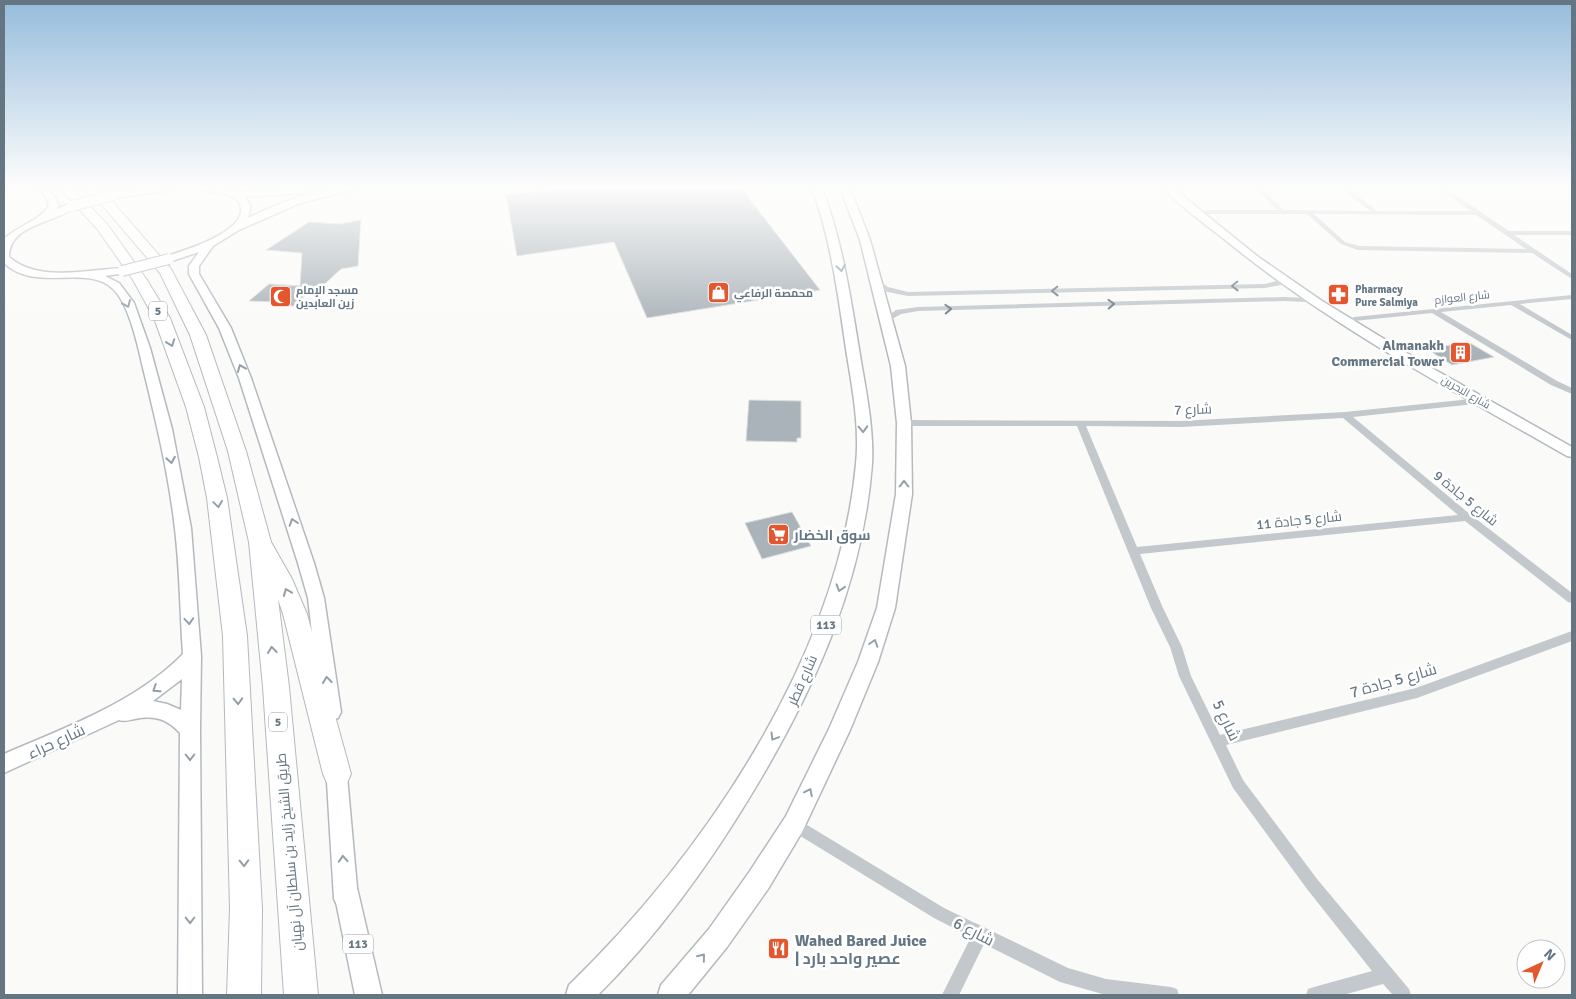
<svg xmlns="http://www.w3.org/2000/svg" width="1576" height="999" viewBox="0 0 1576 999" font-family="Signika,Cairo,sans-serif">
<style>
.building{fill:#aab3b9;stroke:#dcdcda}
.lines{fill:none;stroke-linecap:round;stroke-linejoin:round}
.secondary-casing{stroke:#b3babf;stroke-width:3}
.primary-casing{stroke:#b5babe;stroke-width:3}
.highway-casing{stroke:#b4b9bd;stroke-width:2}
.street{fill:#c3c8cc;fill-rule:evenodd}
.secondary{fill:#fff;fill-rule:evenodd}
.primary{fill:#fff;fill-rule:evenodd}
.highway{fill:#fff;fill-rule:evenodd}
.secondary-bridge-casing{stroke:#b3babf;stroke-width:12;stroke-linecap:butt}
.secondary-bridge{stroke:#fff;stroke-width:10}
.oneway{stroke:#939fa8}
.oneway2{stroke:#6a7a87}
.labels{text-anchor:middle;stroke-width:5;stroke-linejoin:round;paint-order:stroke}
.far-poi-label{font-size:11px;font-weight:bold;fill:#657683;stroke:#fff;text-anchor:start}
.far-street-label{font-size:11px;fill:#657683;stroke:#fff}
.shield{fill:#fff;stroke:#939fa8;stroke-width:1}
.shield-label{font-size:12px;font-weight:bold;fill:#657683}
.poi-label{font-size:14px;font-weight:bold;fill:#657683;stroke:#fff;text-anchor:end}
.street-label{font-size:14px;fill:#657683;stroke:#fff}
.near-street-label{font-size:16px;fill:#657683;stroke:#fff}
.near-poi-label{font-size:16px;font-weight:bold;fill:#657683;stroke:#fff;text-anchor:start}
</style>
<rect width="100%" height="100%" fill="#fafaf8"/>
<!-- building -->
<path class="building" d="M568 188H741L820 290 647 318 614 242 517 256 506 195Z
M361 220 358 266 341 269 317 291 310 290 295 306 275 305 279 302 249 301 269 284 300 286 302 253 266 250 309 222 339 224Z
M1468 342 1494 357 1452 365 1427 349Z
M749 400 801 401V438H797V442L746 441Z
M792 512 811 546 762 559 745 523Z"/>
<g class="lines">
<defs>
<path id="secondary" d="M38 188C51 188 53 194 59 205L57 209 72 203 77 206C58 223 9 223 9 257 33 278 69 273 99 270 107 270 117 267 126 269L127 271 126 273 105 276 119 283 134 303 150 348 172 429 191 528 201 656 200 730 202 995H178L180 733C167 719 155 715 135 719 130 720 125 722 119 720L4 773V754C66 727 135 703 183 654 180 612 180 570 175 529 169 475 156 421 143 368 138 346 129 303 112 288 85 264 35 293 4 263V240L5 238C18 226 43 219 49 205L44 194ZM182 679 181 710 167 704 153 701Z
M149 188H171L167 191 114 198 110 195 114 192Z
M202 188H223L238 192 299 188H307L309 190 305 193 245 197 251 206 248 218C281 202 321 186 358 188L298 204 239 230 213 246 199 266V274L231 328 251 378 314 563 324 598 341 712 338 718 331 720 324 718 321 712 308 598 298 563 239 378 219 328 189 274V266L199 252 169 262 164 259C169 254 178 253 185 250 200 245 239 230 241 212 243 192 217 193 203 190Z
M1164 188H1173L1257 256 1322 301 1430 367 1572 447V457L1567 456C1450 389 1329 325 1224 239 1208 226 1175 203 1164 188Z
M336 756 343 759 346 765 358 899 354 907 346 911 338 907 334 899 326 765 329 759Z"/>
<path id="primary" d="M812 188H822C842 240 850 294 859 349 865 387 874 426 872 464 863 581 816 686 757 785 712 861 660 933 598 995H566L569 985C705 853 838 657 856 464 860 426 852 387 846 349 838 294 831 240 812 188Z
M840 188H850L870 240 905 366 911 423 912 494 895 608 878 662 850 730 802 832 768 889 727 947 688 995H658L661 985 709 929 750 871 786 816 829 729 858 662 877 608 896 494 897 423 891 366 860 240Z
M346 880 355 883 358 892 382 995H355L334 892 337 883Z"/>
<path id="highway" d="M60 188H72L107 224 147 280 170 318 204 407 217 457 227 498 247 636 262 909 261 995H227L230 909 223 636 207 498 199 457 186 407 154 318 133 280 98 230Z
M81 188H94L111 200 171 269 206 335 246 451 271 542 292 579 307 614 351 774 347 783 337 786 327 783 323 774 283 614 278 599 289 687 318 995H284L263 687 249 542 228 451 190 335 160 273 103 206Z"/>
</defs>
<!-- secondary casing -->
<use href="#secondary" class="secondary-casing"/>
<!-- primary casing -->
<use href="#primary" class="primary-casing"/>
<!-- highway casing -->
<use href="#highway" class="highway-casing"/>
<!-- street -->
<path class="street" d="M1255 188H1261L1284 210 1370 211 1342 188H1348L1377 211H1471L1438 188H1445L1509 231H1572V235H1514L1572 274V279L1532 253 1358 250 1341 244 1307 214H1207L1204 212 1207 210H1277ZM1314 214 1476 215 1526 249 1359 246 1345 242Z
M1279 278 1285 279 1281 285 1265 288 908 296 883 291 871 282 878 280 888 287 908 292 1265 284 1276 281Z
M1572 295V299L1520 304 1572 335V340L1511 305 1441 312 1557 381 1572 388V394L1551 385 1432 313 1354 321 1350 319 1354 317Z
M1284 297 1307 298 1322 304 1318 306 1306 302 1284 301 918 311 901 314 885 323 881 321 896 310 918 307Z
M1481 398 1485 401 1484 403 1353 417 1471 515 1572 593V603L1568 602 1465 521 1140 554 1163 608 1182 647 1191 676 1220 735 1416 688 1572 631V641L1417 698 1226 745 1243 780 1317 879 1409 989 1411 995H1393L1383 984 1343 995H1306L1308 989 1314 987 1372 971 1307 889 1233 788 1179 676 1170 647 1151 608 1077 426H904L900 423 904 420 1181 421 1345 412ZM1343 418 1458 515 1137 547 1086 426 1181 427Z
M794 817 944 908 1068 968 1106 979 1171 987 1177 989 1179 995H1106L1060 982 984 944 959 995H942L971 937 934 918 789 829 787 824 789 819Z"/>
<!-- secondary -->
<use href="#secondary" class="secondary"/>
<!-- primary -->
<use href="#primary" class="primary"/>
<!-- highway -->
<use href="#highway" class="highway"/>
<defs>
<path id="secondary-bridge" d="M72 206 114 195
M122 271 169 259"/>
</defs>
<!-- secondary-bridge casing -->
<use href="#secondary-bridge" class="secondary-bridge-casing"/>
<!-- secondary-bridge -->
<use href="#secondary-bridge" class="secondary-bridge"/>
</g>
<!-- one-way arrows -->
<defs><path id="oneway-chevron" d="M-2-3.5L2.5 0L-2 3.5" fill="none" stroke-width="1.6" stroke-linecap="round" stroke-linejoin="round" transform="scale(1.25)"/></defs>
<g class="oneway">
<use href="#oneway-chevron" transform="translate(841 268) rotate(80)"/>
<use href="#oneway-chevron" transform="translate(127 304) rotate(66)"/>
<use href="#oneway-chevron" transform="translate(171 343) rotate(70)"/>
<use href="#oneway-chevron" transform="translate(241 368) rotate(-112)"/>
<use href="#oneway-chevron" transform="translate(863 429) rotate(88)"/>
<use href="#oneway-chevron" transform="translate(171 460) rotate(80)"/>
<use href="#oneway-chevron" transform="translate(904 484) rotate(-90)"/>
<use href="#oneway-chevron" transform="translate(218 504) rotate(82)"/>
<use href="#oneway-chevron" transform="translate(293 522) rotate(-108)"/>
<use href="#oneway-chevron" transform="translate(840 588) rotate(107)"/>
<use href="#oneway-chevron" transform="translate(287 592) rotate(-112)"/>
<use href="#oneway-chevron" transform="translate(189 621) rotate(86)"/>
<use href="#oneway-chevron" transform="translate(874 643) rotate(-72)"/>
<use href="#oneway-chevron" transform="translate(272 650) rotate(-96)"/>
<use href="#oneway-chevron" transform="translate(327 680) rotate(-96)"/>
<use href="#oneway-chevron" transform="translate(156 689) rotate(147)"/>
<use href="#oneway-chevron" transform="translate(238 701) rotate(88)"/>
<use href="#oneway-chevron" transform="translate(774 737) rotate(121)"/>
<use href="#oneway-chevron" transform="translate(190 757) rotate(90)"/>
<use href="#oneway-chevron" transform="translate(809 792) rotate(-64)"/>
<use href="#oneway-chevron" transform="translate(343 859) rotate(-94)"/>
<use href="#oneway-chevron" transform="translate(244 863) rotate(88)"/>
<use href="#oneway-chevron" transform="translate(190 920) rotate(90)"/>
<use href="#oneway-chevron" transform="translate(702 957) rotate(-51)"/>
</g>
<g class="oneway2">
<use href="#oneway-chevron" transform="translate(1235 286) rotate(179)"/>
<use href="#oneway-chevron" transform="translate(1055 291) rotate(179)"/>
<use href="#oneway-chevron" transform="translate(1111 304) rotate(-2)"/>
<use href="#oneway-chevron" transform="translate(948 309) rotate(-2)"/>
</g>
<!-- sky -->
<linearGradient id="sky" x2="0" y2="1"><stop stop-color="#96bcdc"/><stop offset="0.57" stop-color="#fdfdfc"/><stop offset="1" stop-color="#fdfdfc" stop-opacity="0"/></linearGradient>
<rect width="1576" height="328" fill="url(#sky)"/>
<!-- icons -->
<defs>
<symbol id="shop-square" viewBox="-11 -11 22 22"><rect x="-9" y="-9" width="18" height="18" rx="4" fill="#e4572e" stroke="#fff"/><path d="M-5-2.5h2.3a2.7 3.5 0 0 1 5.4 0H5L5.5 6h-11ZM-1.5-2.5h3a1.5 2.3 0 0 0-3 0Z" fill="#fff"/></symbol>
<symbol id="pharmacy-square" viewBox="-11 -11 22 22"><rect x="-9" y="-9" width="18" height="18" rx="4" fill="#e4572e" stroke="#fff"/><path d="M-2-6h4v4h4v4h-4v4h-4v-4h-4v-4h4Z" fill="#fff"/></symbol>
<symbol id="mosque-square" viewBox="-11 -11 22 22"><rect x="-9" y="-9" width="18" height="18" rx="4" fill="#e4572e" stroke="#fff"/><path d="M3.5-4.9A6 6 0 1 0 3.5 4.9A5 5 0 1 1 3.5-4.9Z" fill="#fff"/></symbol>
<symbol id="building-square" viewBox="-11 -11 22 22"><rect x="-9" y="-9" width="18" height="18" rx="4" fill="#e4572e" stroke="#fff"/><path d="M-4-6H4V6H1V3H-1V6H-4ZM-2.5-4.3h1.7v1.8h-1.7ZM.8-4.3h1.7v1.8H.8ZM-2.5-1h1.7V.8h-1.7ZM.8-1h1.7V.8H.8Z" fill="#fff"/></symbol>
<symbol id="supermarket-square" viewBox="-11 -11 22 22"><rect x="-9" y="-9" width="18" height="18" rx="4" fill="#e4572e" stroke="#fff"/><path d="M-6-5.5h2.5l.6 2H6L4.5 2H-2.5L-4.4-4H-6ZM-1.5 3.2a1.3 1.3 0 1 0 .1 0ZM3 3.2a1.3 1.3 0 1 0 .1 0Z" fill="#fff"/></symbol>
<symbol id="restaurant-square" viewBox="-11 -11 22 22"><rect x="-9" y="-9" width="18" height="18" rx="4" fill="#e4572e" stroke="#fff"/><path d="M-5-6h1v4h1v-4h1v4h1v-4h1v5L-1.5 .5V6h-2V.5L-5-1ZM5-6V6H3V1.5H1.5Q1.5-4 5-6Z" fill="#fff"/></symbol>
</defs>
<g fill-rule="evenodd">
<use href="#shop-square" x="706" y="280" width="25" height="25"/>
<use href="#pharmacy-square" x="1326" y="282" width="25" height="25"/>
<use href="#mosque-square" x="268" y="284" width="25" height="25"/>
<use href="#building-square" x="1448" y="340" width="25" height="25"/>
<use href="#supermarket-square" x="766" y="522" width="25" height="25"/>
<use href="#restaurant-square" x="766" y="936" width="25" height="25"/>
</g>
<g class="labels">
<!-- far-poi labels -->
<g class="far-poi-label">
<text x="1355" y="293">Pharmacy<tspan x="1355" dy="13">Pure Salmiya</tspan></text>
<text x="296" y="294">مسجد الإمام<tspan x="296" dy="13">زين العابدين</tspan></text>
<text x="734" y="297">محمصة الرفاعي</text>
</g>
<!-- far-street labels -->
<g class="far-street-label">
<text transform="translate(1462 297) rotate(-6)" y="4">شارع العوازم</text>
<text transform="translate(1466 392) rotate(30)" y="4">شارع البحرين</text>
</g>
<!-- shield labels -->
<g class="shield">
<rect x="149" y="301.5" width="18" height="19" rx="4"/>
<rect x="811" y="615.5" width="30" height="19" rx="4"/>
<rect x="269" y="712.5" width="18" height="19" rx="4"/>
<rect x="343" y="934.5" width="30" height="19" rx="4"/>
</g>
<g class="shield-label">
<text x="158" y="315">5</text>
<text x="826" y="629">113</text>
<text x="278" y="726">5</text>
<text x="358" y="948">113</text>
</g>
<!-- poi labels -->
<g class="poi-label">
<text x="1444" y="350">Almanakh<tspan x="1444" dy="16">Commercial Tower</tspan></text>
<text x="794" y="540" text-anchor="start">سوق الخضار</text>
</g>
<!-- street labels -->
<g class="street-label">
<text transform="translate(1193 409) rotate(-2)" y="5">شارع 7</text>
<text transform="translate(1466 498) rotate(39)" y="5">شارع 5 جادة 9</text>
<text transform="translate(1299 520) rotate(-6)" y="5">شارع 5 جادة 11</text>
<text transform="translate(802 680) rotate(-66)" y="5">شارع قطر</text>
<text transform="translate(289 852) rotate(-95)" y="5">طريق الشيخ زايد بن سلطان آل نهيان</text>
</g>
<!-- near-street labels -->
<g class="near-street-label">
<text transform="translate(1393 680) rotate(-16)" y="6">شارع 5 جادة 7</text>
<text transform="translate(1227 720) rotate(64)" y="6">شارع 5</text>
<text transform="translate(56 741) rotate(-25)" y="6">شارع حراء</text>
<text transform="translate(974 931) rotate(27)" y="6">شارع 6</text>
</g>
<!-- near-poi labels -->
<g class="near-poi-label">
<text x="795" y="946">Wahed Bared Juice<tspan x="795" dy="18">| عصير واحد بارد</tspan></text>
</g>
</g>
<!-- border -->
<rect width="1576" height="999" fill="none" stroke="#657683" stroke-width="10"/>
<!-- north arrow -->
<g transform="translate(1541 964) rotate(44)"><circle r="24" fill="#ffffff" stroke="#c1c8cd"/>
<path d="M0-4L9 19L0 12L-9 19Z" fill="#e4572e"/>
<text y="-8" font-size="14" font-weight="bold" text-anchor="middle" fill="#657683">N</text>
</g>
</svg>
